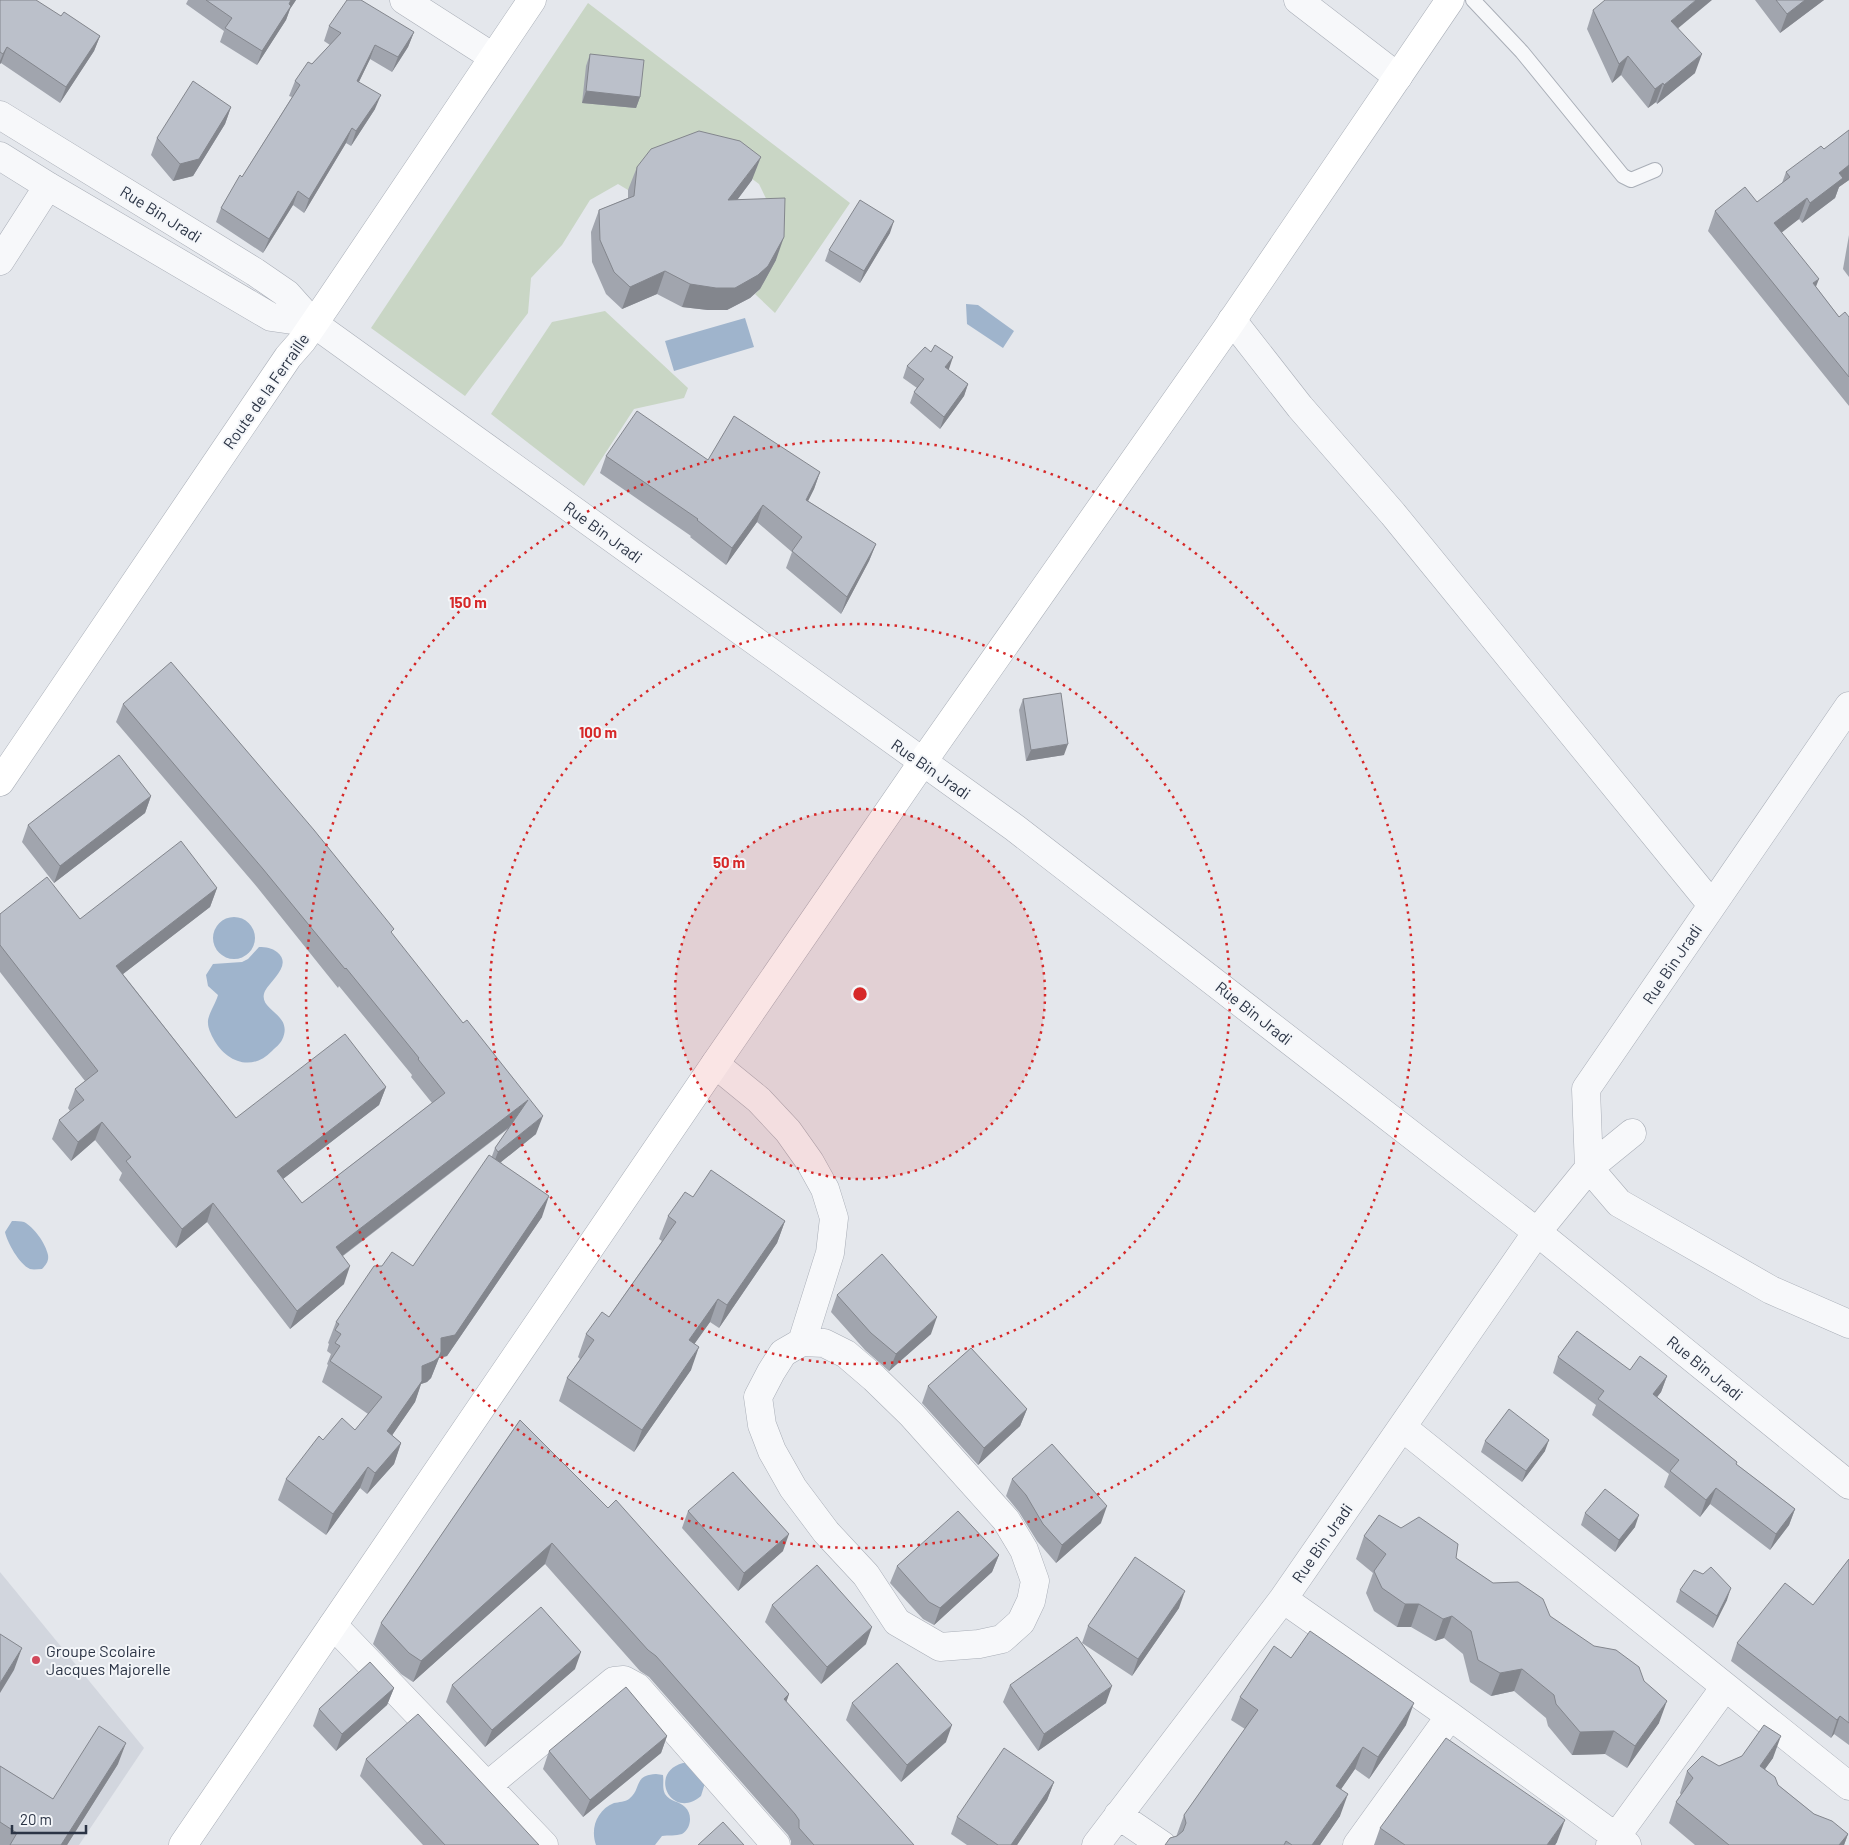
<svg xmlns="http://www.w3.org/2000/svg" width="1849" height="1845" viewBox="0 0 1849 1845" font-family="Barlow,sans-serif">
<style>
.built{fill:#d2d6de}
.green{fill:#c9d6c5}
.water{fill:#9fb4cc}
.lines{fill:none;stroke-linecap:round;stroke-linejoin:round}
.lane-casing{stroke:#a9aeb7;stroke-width:16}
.street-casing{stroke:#a9aeb7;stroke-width:29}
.secondary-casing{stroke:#a9aeb7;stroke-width:29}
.lane{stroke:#f7f8fa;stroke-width:14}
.street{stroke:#f7f8fa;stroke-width:28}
.secondary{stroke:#fff;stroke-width:28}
.wall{fill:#a1a5ae}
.shaded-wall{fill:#83868d}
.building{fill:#bbc0ca;stroke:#83868d}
.ring{fill:none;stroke:#d62828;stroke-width:2.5;stroke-dasharray:2.5 5}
.poi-dot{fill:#d1495b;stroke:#f4f6f9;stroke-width:2}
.labels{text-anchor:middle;stroke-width:4;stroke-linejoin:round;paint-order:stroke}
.street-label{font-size:16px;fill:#2b3445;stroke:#f4f6f9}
.poi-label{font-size:16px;fill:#2b3445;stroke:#f4f6f9;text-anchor:start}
.centre{fill:#d62828;stroke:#f4f6f9;stroke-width:2.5}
.ring-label{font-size:15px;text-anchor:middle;font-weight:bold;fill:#d62828;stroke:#f4f6f9;stroke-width:4;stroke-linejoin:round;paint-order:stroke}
</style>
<rect width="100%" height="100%" fill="#e4e7ec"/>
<!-- built -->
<path class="built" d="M0 1572 144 1748 79 1845H0Z"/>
<!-- green -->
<path class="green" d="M588 3 850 203 775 313 755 294 760 289 777 221 759 184 732 164 643 171 628 190 618 184 590 200 562 245 531 278 528 313 465 396 371 328Z
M605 311 688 388 684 398 634 409 584 486 491 414 552 322Z"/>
<!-- water -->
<path class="water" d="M966 304 978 305 1014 331 1003 348 967 324Z
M745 318 754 347 674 371 665 341Z
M213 938a21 21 0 1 1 42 0a21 21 0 1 1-42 0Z
M259 947C266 947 272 948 277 952 293 965 271 980 265 991 256 1011 295 1013 282 1040 280 1044 275 1048 272 1051 251 1073 225 1061 213 1038 211 1034 208 1028 208 1023 207 1016 216 1003 218 995L208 986 206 975 213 964 242 962 248 959Z
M12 1221C16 1221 21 1221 24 1222 34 1227 46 1244 48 1255 49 1261 46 1265 42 1269 38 1269 34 1270 30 1269 19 1264 7 1242 5 1232Z
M683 1763H689L705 1783 701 1796C672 1821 647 1773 683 1763Z
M656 1774 663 1775C664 1782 662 1788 665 1794 670 1802 679 1801 685 1807 693 1814 691 1829 682 1834 676 1836 668 1835 662 1836L655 1845H596C590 1828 597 1810 614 1803 619 1802 625 1802 629 1799 642 1789 633 1775 656 1774Z"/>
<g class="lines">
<defs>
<path id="lane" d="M1473 0 1522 52 1623 176 1631 180 1655 170"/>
<path id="street" d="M404 0 493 57
M1298 0 1398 77
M0 115 255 272 287 294 313 323 1015 828 1537 1232 1849 1485
M0 156 48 186 271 317 313 323
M0 261 48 186
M1232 320 1300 407 1393 514 1712 905
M715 1064 759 1100 788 1131 810 1162 825 1189 834 1218 830 1253 802 1342 783 1353 771 1372 758 1397 762 1425 772 1451 793 1488 826 1532 866 1575 897 1622 940 1647 979 1644 1002 1639 1021 1622 1031 1601 1035 1581 1024 1550 1006 1520 911 1414 874 1378 846 1354 824 1343 802 1342
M1632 1133 1589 1168 1619 1203 1771 1290 1849 1324
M1402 1427 1849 1786
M1283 1599 1450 1716 1627 1845
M333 1625 544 1845
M487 1786 614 1681 624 1680 637 1687 776 1845
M1118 1815 1162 1845
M1096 1845 1283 1599 1537 1232 1589 1168 1586 1089 1849 706
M1357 1845 1450 1716
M1610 1845 1725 1687"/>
<path id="secondary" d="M0 782 288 357 302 341 330 300 532 0
M183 1845 715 1064 922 763 1227 328 1450 0"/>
</defs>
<!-- lane casing -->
<use href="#lane" class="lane-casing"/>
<!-- street casing -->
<use href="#street" class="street-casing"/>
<!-- secondary casing -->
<use href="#secondary" class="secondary-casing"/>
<!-- lane -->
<use href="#lane" class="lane"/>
<!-- street -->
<use href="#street" class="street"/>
<!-- secondary -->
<use href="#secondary" class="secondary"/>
</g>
<!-- wall -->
<path class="wall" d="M0 0 61 16 100 36 94 51 60 103 1 63 0 64Z
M188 0H296L290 9 286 20 257 65 220 42 224 31 186 4Z
M1755 0H1824L1780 33Z
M1593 10 1678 28 1695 73 1657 104 1656 102 1648 108 1621 75 1612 83 1587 29Z
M329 26 414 32 408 47 392 72 370 59 359 82 375 109 351 146 346 143 304 213 293 205 263 253 216 222 221 208 242 177 292 97 289 96 295 81 330 45 324 41Z
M590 54 640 97 636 108 582 103 586 66Z
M231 107 225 124 193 176 173 181 151 155 157 138Z
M1849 130V180L1839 187 1835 198 1802 223 1799 219 1781 232 1816 287 1839 317H1849V406L1708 231 1715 211 1757 202 1782 183 1786 172 1824 149Z
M637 167 752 180 737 200 776 260 760 289 750 298 727 310H708L682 307 657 294 622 309 606 294 592 262 591 232 599 210 628 198V190Z
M890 233 860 283 825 261 829 250Z
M1849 235V277L1843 269Z
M907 366 949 369 948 370 968 384 964 396 940 429 910 403 914 392 917 388 903 378Z
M606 456 708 460 820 472 814 489 808 501 876 544 869 561 841 614 786 568 792 552 757 522 726 565 690 537 691 536 600 473Z
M1023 699 1064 755 1026 761 1019 710Z
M123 704 392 935 536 1134 501 1162 542 1217 447 1356 439 1358 431 1378 427 1382 421 1384 415 1402 392 1435 401 1443 394 1464 367 1494 360 1488 326 1535 278 1500 286 1479 323 1440 355 1430 368 1414 322 1382 328 1365 327 1364 331 1354 327 1351 329 1344 328 1343 336 1322 413 1266 492 1156 495 1148 509 1128 343 1256 344 1284 290 1329 207 1222 176 1248 119 1180 122 1173 95 1140 71 1161 52 1139 59 1120 70 1111 68 1108 75 1089 85 1081 0 972V914L80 919 217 888 210 907 123 974 236 1118 386 1087 379 1105 283 1179 302 1203 432 1103 411 1077 412 1075 339 986 338 988 257 887 116 722Z
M151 796 145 813 54 883 22 842 28 825Z
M693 1197 785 1221 777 1243 719 1328 710 1322 694 1344 691 1370 634 1452 559 1401 567 1378 580 1359 578 1357 586 1334 609 1317 662 1241 659 1239 668 1216Z
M837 1295 931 1334 889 1371 865 1350 831 1312Z
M1558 1357 1667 1376 1661 1392 1657 1397 1737 1462 1736 1464 1795 1509 1789 1525 1770 1550 1710 1504 1700 1517 1664 1487 1669 1474 1592 1415 1596 1405 1553 1373Z
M928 1386 1027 1409 1020 1426 978 1465 922 1403Z
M520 1420 789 1694 786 1702 914 1845H791V1841L788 1835 649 1677 640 1671 545 1564 413 1682 401 1674 373 1644 381 1623Z
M1485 1441 1545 1451 1522 1482 1481 1452Z
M1012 1479 1101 1523 1056 1563 1037 1541 1019 1512 1006 1496Z
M688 1511 783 1551 738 1591 682 1528Z
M1585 1513 1635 1527 1615 1552 1581 1525Z
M1401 1528 1456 1558 1493 1583 1550 1616 1659 1723 1627 1768 1605 1754 1572 1755 1548 1726 1546 1718 1514 1691 1491 1696 1470 1682 1463 1654 1444 1638 1435 1641 1411 1627H1397L1374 1611 1366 1593 1373 1573 1356 1559 1364 1536Z
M999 1555 992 1572 934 1625 923 1619 890 1583 897 1566Z
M1849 1559V1745L1834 1734 1831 1738 1731 1661 1737 1643 1813 1605Z
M1680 1590 1727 1600 1713 1628 1676 1602Z
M772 1605 866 1644 821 1684 765 1622Z
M1179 1608 1132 1676 1082 1643 1088 1626Z
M1291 1658 1406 1725 1369 1779 1355 1769 1341 1789 1340 1816 1320 1845H1165L1176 1837 1184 1815 1245 1729 1231 1720 1240 1697Z
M575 1669 485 1747 446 1702 452 1685Z
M1010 1685 1106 1703 1038 1751 1003 1702Z
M394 1688 387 1705 336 1751 313 1726 319 1709Z
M852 1703 946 1742 901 1782 846 1720Z
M667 1736 661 1753 583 1817 543 1769 549 1751Z
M1742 1756 1773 1758 1765 1769 1778 1785 1814 1814 1848 1834 1844 1845H1695L1669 1823 1676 1802 1681 1795 1680 1793 1687 1771 1719 1766Z
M366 1759 539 1845H423L360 1776Z
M118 1764 67 1845H0V1766L53 1799Z
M1054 1782 1047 1800 1017 1845H967L951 1834 957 1817Z
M1380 1828 1557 1842 1555 1845H1374Z"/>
<!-- shaded-wall -->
<path class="shaded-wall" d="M291 0H296L290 9 286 20 257 65 262 51Z
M1696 0H1712L1664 40 1671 21Z
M1805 0H1824L1780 33 1787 14Z
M414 32 408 47 392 72 398 57Z
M100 36 94 51 60 103 66 87Z
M375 45 370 59 352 96 357 81Z
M7 47 1 63 0 64V61L3 54Z
M1702 54 1695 73 1657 104 1664 85Z
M1628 56 1621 75 1612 83 1619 64Z
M1663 83 1656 102 1648 108 1655 89Z
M586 91 640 97 636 108 582 103Z
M381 95 375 109 351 146 356 131Z
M231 107 225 124 193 176 173 181 180 164Z
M352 128 346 143 304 213 309 199Z
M761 157 752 180 720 223 728 200Z
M1849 165V180L1839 187 1835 198 1802 223 1810 203 1839 173Z
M298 191 293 205 263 253 269 239Z
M1807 198 1799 219 1767 244 1774 223Z
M894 221 890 233 860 283 864 271Z
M784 237 776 260 760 289 750 298 727 310H708L682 307 690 284Z
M665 271 657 294 622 309 630 287Z
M1819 279 1811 299 1813 283Z
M953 357 949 369 940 379 945 367Z
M968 384 964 396 940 429 944 417Z
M820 472 814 489 800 517 806 500Z
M763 505 757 522 726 565 732 548Z
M876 544 869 561 841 614 847 597Z
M1068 744 1064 755 1026 761 1031 750Z
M151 796 145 813 54 883 60 866Z
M217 888 210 907 110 984 116 966Z
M386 1087 379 1105 270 1189 277 1171Z
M528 1100 521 1118 329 1266 336 1247Z
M543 1116 536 1134 491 1170 498 1152Z
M102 1122 95 1140 71 1161 78 1142Z
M549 1196 542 1217 447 1356 439 1358 431 1378 427 1382 421 1384 415 1402 380 1453 387 1431 422 1366 441 1338Z
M213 1203 207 1222 176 1248 182 1229Z
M785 1221 777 1243 719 1328 727 1305Z
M350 1266 344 1284 290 1329 297 1311Z
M718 1299 710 1322 681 1363 689 1340Z
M937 1317 931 1334 889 1371 896 1354Z
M699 1347 691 1370 634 1452 642 1430Z
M1667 1376 1661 1392 1647 1410 1653 1394Z
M1027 1409 1020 1426 978 1465 984 1448Z
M1549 1440 1545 1451 1522 1482 1526 1471Z
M401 1443 394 1464 367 1494 375 1473Z
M368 1467 360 1488 326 1535 333 1514Z
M1716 1488 1710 1504 1700 1517 1706 1500Z
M1107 1506 1101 1523 1056 1563 1062 1545Z
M1795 1509 1789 1525 1770 1550 1776 1534Z
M1639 1515 1635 1527 1615 1552 1619 1540Z
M789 1534 783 1551 738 1591 744 1573Z
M552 1543 545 1564 413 1682 421 1661Z
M999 1555 992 1572 934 1625 940 1608Z
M1731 1588 1727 1600 1713 1628 1717 1616Z
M1185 1591 1179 1608 1132 1676 1138 1659Z
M1405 1604H1419L1411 1627H1397Z
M1452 1616 1444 1638 1435 1641 1443 1619Z
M872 1627 866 1644 821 1684 827 1667Z
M22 1648 14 1670 0 1693V1683Z
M581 1652 575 1669 485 1747 492 1730Z
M1522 1669 1514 1691 1491 1696 1500 1673Z
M1112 1686 1106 1703 1038 1751 1044 1734Z
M394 1688 387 1705 336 1751 342 1734Z
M789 1694 782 1715 784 1699Z
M1667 1701 1659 1723 1627 1768 1635 1746Z
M1414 1703 1406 1725 1369 1779 1378 1757Z
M1840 1716 1834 1734 1831 1738 1837 1720Z
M952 1725 946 1742 901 1782 907 1765Z
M1614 1731 1605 1754 1572 1755 1580 1732Z
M667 1736 661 1753 583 1817 590 1800Z
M1781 1736 1773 1758 1752 1787 1760 1766Z
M126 1743 118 1764 67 1845H61Z
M1363 1747 1355 1769 1328 1808 1336 1786Z
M1054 1782 1047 1800 1017 1845H1011Z
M1348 1794 1340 1816 1320 1845H1312Z
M1565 1820 1557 1842 1555 1845H1547Z
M1848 1834 1844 1845H1839Z"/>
<!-- building -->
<path class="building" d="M0 0H36L61 16 64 12 100 36 66 87 7 47 3 54 0 52Z
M206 0H291L289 4 291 6 262 51 225 28 232 18Z
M347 0H361L414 32 398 57 375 45 357 81 381 95 356 131 352 128 309 199 298 191 269 239 221 208 240 175 242 177 300 85 295 81 308 62 312 64 341 33 329 26Z
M1605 0H1696L1671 21 1702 54 1664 85 1663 83 1655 89 1628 56 1619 64 1593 10Z
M1776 0H1805L1787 14Z
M590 54 644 60 640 97 586 91Z
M193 81 231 107 199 159 180 164 157 138Z
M1849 130V165L1839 173 1843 178 1810 203 1807 198 1774 223 1819 279 1813 283 1839 317 1845 312 1849 317V377L1715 211 1745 187 1757 202 1790 177 1786 172 1821 146 1824 149Z
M699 131 740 141 761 157 728 200 785 198 784 237 768 266 758 275 735 288H716L690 284 665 271 630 287 614 272 600 240 599 210 634 196 637 167 651 149Z
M860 200 894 221 864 271 829 250Z
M935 345 953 357 945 367 968 384 944 417 914 392 924 379 907 366 925 347 931 352Z
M637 411 708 460 734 416 820 472 806 500 876 544 847 597 792 551 802 537 763 505 732 548 697 520 698 519 606 456Z
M171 662 314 830 394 929 391 932 463 1023 467 1020 543 1116 498 1152 495 1148 528 1100 336 1247 350 1266 297 1311 213 1203 182 1229 126 1161 131 1157 102 1122 78 1142 59 1120 84 1100 75 1089 98 1071 0 945V914L47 877 80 919 181 841 217 888 116 966 236 1118 345 1034 386 1087 277 1171 302 1203 445 1093 418 1059 419 1058 346 968 345 969 263 869 123 704Z
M1061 693 1068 744 1031 750 1023 699Z
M119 755 151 796 60 866 28 825Z
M489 1155 549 1196 455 1335 441 1338V1352L439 1357 434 1361 422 1366V1381L387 1431 401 1443 375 1473 368 1467 333 1514 286 1479 319 1436 323 1440 342 1418 355 1430 382 1397 330 1361 340 1346 335 1343 341 1334 335 1330 339 1324 336 1322 374 1266H382L392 1252 413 1266Z
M711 1170 785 1221 727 1305 718 1299 689 1340 699 1347 642 1430 567 1378 594 1340 586 1334 602 1312 609 1317 676 1222 668 1216 685 1192 693 1197Z
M882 1254 937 1317 896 1354 871 1333 837 1295Z
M1577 1331 1630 1370 1640 1356 1667 1376 1653 1394 1737 1462 1736 1464 1795 1509 1776 1534 1716 1488 1706 1500 1670 1471 1679 1460 1598 1399 1604 1391 1558 1357Z
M971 1348 1027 1409 984 1448 928 1386Z
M1509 1409 1549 1440 1526 1471 1485 1441Z
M520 1420 608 1508 616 1500 789 1694 784 1699 914 1845H814L799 1828V1820L795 1814 656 1656 648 1650 552 1543 421 1661 409 1653 381 1623Z
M1052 1444 1107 1506 1062 1545 1043 1524 1026 1495 1012 1479Z
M733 1472 789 1534 744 1573 688 1511Z
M1605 1489 1639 1515 1619 1540 1585 1513Z
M958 1511 999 1555 940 1608 929 1602 897 1566Z
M1379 1515 1401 1528 1419 1517 1458 1544 1456 1558 1493 1583 1518 1582 1543 1599 1550 1616 1594 1646 1616 1650 1639 1667 1644 1681 1667 1701 1635 1746 1614 1731 1580 1732 1556 1704 1554 1695 1522 1669 1500 1673 1478 1660 1471 1631 1452 1616 1443 1619 1419 1604H1405L1382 1588 1374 1571 1386 1554 1364 1536Z
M1135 1557 1185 1591 1138 1659 1088 1626Z
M1849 1559V1723L1840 1716 1837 1720 1737 1643 1785 1583 1813 1605Z
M817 1565 872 1627 827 1667 772 1605Z
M1711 1567 1731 1588 1717 1616 1680 1590 1694 1570 1703 1574Z
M541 1607 581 1652 492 1730 452 1685Z
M1310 1631 1414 1703 1378 1757 1363 1747 1336 1786 1348 1794 1312 1845H1292L1286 1841 1284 1845H1165L1170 1838 1177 1836 1183 1831 1186 1823 1184 1815 1258 1710 1240 1697 1274 1646 1291 1658Z
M0 1634 22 1648 0 1683Z
M1077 1637 1112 1686 1044 1734 1010 1685Z
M370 1662 394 1688 342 1734 319 1709Z
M897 1663 952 1725 907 1765 852 1703Z
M626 1687 667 1736 590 1800 549 1751Z
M418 1714 539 1845H445L366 1759Z
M1764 1725 1781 1736 1760 1766 1775 1777 1778 1785 1814 1814 1832 1821 1848 1834 1839 1845H1729L1676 1802 1693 1778 1687 1771 1702 1756 1719 1766 1742 1756Z
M99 1726 126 1743 61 1845H10L17 1833 0 1822V1766L53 1799Z
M1446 1738 1565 1820 1547 1845H1405L1380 1828Z
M1004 1748 1054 1782 1011 1845H998L957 1817Z
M723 1822 744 1845H698Z"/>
<!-- distance rings -->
<circle cx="860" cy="994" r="185" fill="#d62828" fill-opacity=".12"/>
<g class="ring">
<circle cx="860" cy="994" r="185"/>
<circle cx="860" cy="994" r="370"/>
<circle cx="860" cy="994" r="554"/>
</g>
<!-- markers -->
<circle class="poi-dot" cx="36" cy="1660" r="5"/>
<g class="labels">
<!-- street labels -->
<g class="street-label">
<text transform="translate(161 214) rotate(32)" y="6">Rue Bin Jradi</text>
<text transform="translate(266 391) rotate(-55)" y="6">Route de la Ferraille</text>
<text transform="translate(603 532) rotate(36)" y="6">Rue Bin Jradi</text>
<text transform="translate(931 769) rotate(35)" y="6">Rue Bin Jradi</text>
<text transform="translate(1672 964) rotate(-56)" y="6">Rue Bin Jradi</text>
<text transform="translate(1254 1013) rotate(38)" y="6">Rue Bin Jradi</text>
<text transform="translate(1705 1368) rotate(39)" y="6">Rue Bin Jradi</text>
<text transform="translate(1322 1543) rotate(-55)" y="6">Rue Bin Jradi</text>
</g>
<!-- poi labels -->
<g class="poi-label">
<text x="46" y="1657">Groupe Scolaire<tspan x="46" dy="18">Jacques Majorelle</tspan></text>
</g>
</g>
<circle cx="860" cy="994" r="8" class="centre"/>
<g class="ring-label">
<text x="468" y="608">150 m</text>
<text x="598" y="738">100 m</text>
<text x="729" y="868">50 m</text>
</g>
<!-- scale -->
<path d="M12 1825v8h74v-8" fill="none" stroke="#2b3445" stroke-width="2.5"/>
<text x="20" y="1825" font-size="15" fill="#2b3445" stroke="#f4f6f9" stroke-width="4" paint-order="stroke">20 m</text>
</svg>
